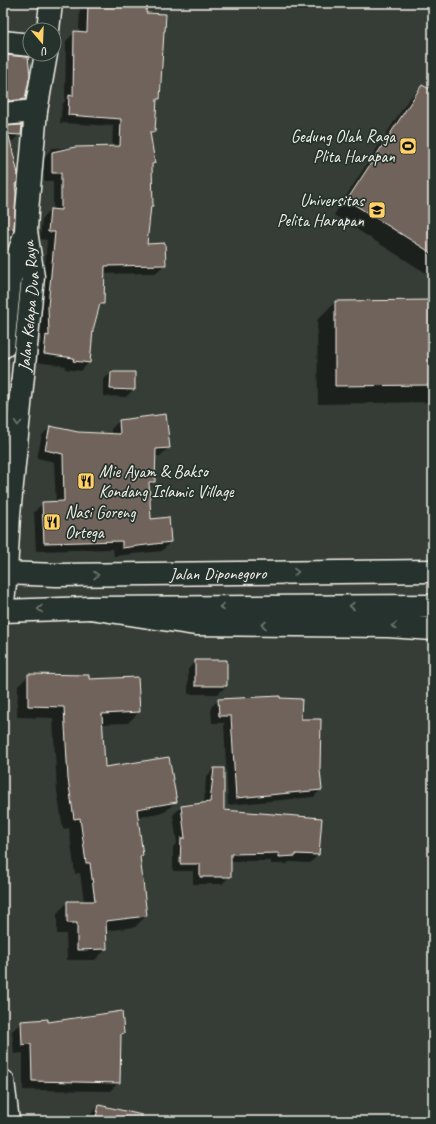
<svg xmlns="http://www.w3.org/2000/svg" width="436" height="1124" viewBox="0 0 436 1124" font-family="Caveat,sans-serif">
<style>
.shadow{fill:#0007}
.building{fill:#70645b;stroke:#f4f1e8}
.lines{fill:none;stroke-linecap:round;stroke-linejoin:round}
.minor-casing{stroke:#f4f1e8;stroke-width:25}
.major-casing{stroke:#f4f1e8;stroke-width:25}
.highway-casing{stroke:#f4f1e8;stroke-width:25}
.minor{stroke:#26332d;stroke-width:22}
.major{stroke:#26332d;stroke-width:22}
.highway{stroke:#26332d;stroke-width:22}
.oneway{stroke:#6e766e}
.labels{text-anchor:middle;stroke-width:3.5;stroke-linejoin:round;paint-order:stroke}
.poi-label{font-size:17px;fill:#f4f1e8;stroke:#26332d;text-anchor:end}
.street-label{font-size:17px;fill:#f4f1e8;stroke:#26332d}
</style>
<rect width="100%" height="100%" fill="#353d36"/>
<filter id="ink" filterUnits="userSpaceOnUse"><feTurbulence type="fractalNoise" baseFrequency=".025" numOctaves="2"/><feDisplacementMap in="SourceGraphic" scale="8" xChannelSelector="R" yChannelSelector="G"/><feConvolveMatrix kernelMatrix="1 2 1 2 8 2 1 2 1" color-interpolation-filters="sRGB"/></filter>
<g filter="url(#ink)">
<!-- shadow -->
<path class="shadow" d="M3 3H7L9 30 3 36Z
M80 3H146L145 13 163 32 159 99 155 103 154 132 150 136 154 163 151 166 152 206 150 208 146 245 165 264 156 273 104 274 103 304 98 308 92 329 89 362 81 371 65 369 66 366 36 362 39 345 41 342V315L47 240 40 239 42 219 50 210 53 211V181H44V157L52 148 112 147 113 126 60 123 62 105 65 101 66 41 75 32H79Z
M3 56 24 99 16 107 3 108Z
M422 86 433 93V266L426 273 334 215 408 100Z
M21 126 20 133 13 141H9L14 185 13 228 3 236V127Z
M433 301V402L318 404 317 320 335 302Z
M111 373 134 389 126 397 103 396V380Z
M119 421 169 447 160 456H155L154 482 148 487 150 520 168 518 170 542 162 551 114 556 113 549 36 551 34 512 43 503H56L54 462 37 458 42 435 51 427 78 433 111 434V429Z
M196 661 226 686 218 694H188V669Z
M29 675 88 680 139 712 128 723 102 724 104 769 176 801 165 812 137 817 142 855 139 858 146 916 135 927 105 931 106 949 95 960H67L66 934H57V913L68 902H84L80 873 75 874 69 828 63 829 57 791 53 718 17 717 18 686Z
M219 700 300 720 319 770 321 789 314 797 228 805 224 723H212L211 707Z
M214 769H223V811L318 855 310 863 289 862 287 864H271V861H230V876L222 884H193V871H173V847L177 843 173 815 181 807 204 804 206 777Z
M22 1022 47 1023 123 1033 120 1037 119 1082 110 1091 23 1090V1053L14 1054 12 1031Z
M99 1106 120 1121H89L91 1114Z"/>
<!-- building -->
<path class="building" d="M88 3H147L146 13 166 14 165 31H164L160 99H157L155 132H150L155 163 152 164 153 206H151L147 244 165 243 166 265 105 266 104 304H100L93 330 90 363 73 361 74 358 44 354 46 335 49 336 48 306 55 232H48L50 209 61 210V173H52V152L75 147 120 146 121 119 68 115 69 95 73 96 74 31 87 32Z
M3 55 28 57 30 75 25 99 9 101 3 80Z
M422 85 433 91V254L347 200Z
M22 125 21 135 5 134V126Z
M9 136 18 174 17 183 15 184 16 194 14 228 3 230V137Z
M433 300V385L335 386V301Z
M111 372H135V390L110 389Z
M166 414 170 448 156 449 155 482H149L151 519 169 517 171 542 122 548V541L44 543 42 502 64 501 63 454 45 450 50 426 78 432 120 434 119 420Z
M195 660H227V686H195Z
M28 674 89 675V679L138 677 140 712 102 714 105 767 169 757 177 802 137 809 143 856H140L147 916 106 921 107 949 77 950V923H67V901H95L90 863H86L80 818 74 819 68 779 64 707 28 706Z
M280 696V698L302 699 301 719H321L320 770 322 790 236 798 231 716H219L218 699Z
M214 768H224V810L322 818 319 855 296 854V856L279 857V853L231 854V877H200V864H180L181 838H185L181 806 210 802Z
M122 1011 124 1033 121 1034 120 1083 32 1081 31 1044 22 1045 21 1021 48 1019V1022Z
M99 1105 142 1115 141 1121H95Z"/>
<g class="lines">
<defs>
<g id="minor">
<path d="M3 42 30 45"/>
<path d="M3 114 36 111"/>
<path id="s1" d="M3 573 57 575 433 571"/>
<path d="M3 611 90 608 433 606"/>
</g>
<g id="major">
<path d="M48 30 51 3"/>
<path d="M3 347 10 279 25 235"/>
<path id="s2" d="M3 603 6 573 9 514 33 277 26 231 27 211 36 111 46 54"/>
<path d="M3 1081 8 1121"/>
</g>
<path id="highway" d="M90 608 195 624 388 626 433 629"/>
</defs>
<!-- minor casing -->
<use href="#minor" class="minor-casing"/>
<!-- major casing -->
<use href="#major" class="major-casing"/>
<!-- highway casing -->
<use href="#highway" class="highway-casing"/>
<!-- minor -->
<use href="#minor" class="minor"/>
<!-- major -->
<use href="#major" class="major"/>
<!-- highway -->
<use href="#highway" class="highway"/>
</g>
<!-- one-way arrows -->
<defs><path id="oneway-chevron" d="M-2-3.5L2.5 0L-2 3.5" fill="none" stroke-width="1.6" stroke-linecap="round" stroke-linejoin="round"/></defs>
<g class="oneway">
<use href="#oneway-chevron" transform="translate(18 423) rotate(95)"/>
<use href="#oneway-chevron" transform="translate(296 572) rotate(-1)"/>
<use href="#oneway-chevron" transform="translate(96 575) rotate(-1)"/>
<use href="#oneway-chevron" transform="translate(352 606) rotate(180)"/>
<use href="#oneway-chevron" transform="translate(222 607) rotate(180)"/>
<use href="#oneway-chevron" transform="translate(40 609) rotate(179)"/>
<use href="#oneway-chevron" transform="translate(264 625) rotate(-180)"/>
<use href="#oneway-chevron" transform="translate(394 626) rotate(-177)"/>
</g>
</g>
<!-- icons -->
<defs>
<symbol id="stadium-square" viewBox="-11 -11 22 22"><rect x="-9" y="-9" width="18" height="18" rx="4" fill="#ffd166" stroke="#26332d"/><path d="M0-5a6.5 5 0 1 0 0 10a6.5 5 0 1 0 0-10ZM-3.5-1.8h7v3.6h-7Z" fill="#111"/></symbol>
<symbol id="university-square" viewBox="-11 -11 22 22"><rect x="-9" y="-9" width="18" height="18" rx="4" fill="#ffd166" stroke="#26332d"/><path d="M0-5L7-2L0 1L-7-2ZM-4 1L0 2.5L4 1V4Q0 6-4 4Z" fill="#111"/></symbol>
<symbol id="restaurant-square" viewBox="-11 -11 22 22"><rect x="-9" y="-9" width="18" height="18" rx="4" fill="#ffd166" stroke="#26332d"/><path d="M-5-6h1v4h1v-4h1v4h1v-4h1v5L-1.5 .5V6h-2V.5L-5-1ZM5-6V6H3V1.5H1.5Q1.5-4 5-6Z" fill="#111"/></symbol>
</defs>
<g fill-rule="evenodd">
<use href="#stadium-square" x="398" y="136" width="20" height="20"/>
<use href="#university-square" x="367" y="200" width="20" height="20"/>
<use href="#restaurant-square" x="76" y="471" width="20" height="20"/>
<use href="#restaurant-square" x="42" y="512" width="20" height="20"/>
</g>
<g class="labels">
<!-- poi labels -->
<g class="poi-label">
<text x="395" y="142">Gedung Olah Raga<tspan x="395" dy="20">Plita Harapan</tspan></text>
<text x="364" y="206">Universitas<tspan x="364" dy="20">Pelita Harapan</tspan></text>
<text x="99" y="477" text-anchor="start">Mie Ayam &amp; Bakso<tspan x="99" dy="20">Kondang Islamic Village</tspan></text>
<text x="65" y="518" text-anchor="start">Nasi Goreng<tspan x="65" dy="20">Ortega</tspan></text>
</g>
<!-- street labels -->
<g class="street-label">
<text dy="6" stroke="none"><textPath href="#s2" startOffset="298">Jalan Kelapa Dua Raya</textPath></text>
<text dy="6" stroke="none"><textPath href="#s1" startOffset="215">Jalan Diponegoro</textPath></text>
</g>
</g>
<!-- margin -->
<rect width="436" height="1124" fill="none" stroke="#26332d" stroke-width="16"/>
<rect x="8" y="8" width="420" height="1108" fill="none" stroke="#f4f1e8" stroke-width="1.5" filter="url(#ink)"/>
<!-- north arrow -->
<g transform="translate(42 42) rotate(161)"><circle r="19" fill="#26332d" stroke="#787f78"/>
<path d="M0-3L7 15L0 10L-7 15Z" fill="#ffd166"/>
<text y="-6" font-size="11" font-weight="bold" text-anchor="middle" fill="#f4f1e8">U</text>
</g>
</svg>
